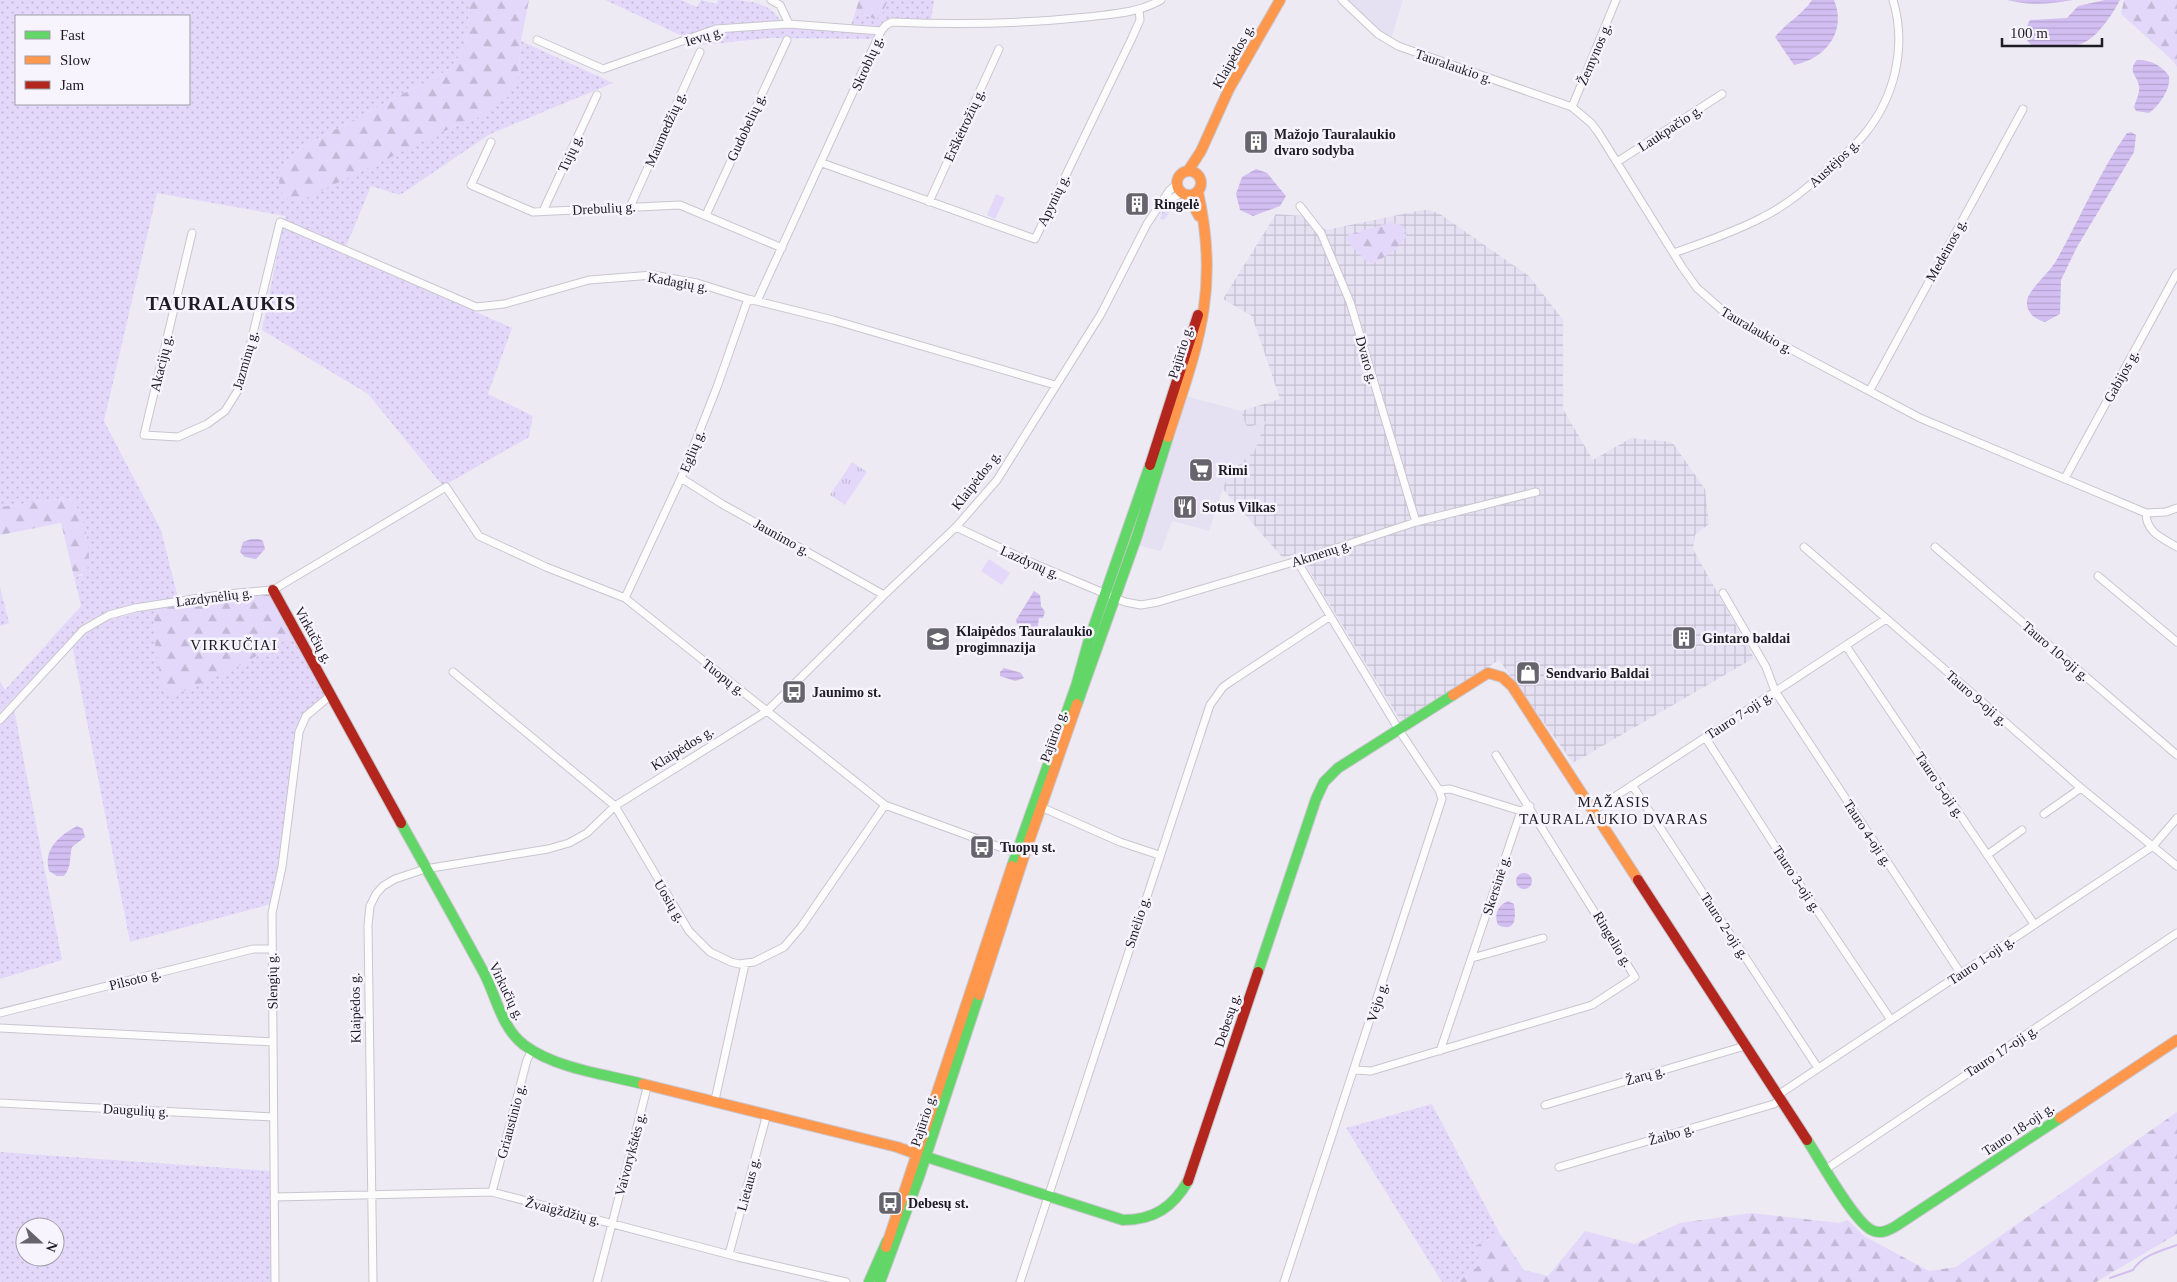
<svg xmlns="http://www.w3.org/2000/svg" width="2177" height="1282" viewBox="0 0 2177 1282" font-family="Georgia,serif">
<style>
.built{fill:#e6e0f3}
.industrial{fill:url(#industrial-grid)}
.grass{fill:url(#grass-dots);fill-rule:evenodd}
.forest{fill:url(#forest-firs)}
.park{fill:url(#park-tufts)}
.pitch{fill:#e4d8fa}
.water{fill:url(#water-rules)}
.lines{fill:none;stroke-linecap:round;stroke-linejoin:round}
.stream{stroke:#d2bef1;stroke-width:2}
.street-casing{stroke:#c9c6ce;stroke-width:9}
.fast-casing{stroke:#c9c6ce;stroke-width:12}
.slow-casing{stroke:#c9c6ce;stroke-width:12}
.jam-casing{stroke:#c9c6ce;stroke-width:12}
.street{stroke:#fcfcfd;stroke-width:7}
.fast{stroke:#63d668;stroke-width:10}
.slow{stroke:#ff974d;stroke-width:10}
.jam{stroke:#b3261e;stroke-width:10}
.labels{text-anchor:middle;stroke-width:5;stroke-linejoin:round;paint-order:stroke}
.street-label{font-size:14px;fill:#1e1c23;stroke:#f7f4fd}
.poi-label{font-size:14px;font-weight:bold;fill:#1e1c23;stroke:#f7f4fd;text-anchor:start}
.neighbourhood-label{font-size:15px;letter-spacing:1px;fill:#1e1c23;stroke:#f7f4fd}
.district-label{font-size:19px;font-weight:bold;letter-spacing:1px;fill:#1e1c23;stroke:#f7f4fd}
</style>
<defs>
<pattern id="industrial-grid" width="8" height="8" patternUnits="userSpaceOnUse" patternTransform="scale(1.25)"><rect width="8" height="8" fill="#e6e0f3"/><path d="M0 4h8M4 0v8" fill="none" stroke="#c5c0d0"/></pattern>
<pattern id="grass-dots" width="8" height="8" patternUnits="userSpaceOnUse" patternTransform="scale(1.25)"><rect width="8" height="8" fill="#e4d8fa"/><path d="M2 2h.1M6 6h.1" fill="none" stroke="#c3b9d6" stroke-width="1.8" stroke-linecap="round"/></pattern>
<pattern id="forest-firs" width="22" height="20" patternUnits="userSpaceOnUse" patternTransform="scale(1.25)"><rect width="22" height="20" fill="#e4d8fa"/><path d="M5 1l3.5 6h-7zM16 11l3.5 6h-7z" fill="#c3b9d6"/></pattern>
<pattern id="park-tufts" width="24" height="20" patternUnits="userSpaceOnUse" patternTransform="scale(1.25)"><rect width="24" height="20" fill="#e4d8fa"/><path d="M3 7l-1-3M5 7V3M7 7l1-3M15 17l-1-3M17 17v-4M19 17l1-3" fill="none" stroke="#c3b9d6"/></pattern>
<pattern id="water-rules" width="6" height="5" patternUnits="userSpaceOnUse" patternTransform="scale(1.25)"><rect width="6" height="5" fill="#d2bef1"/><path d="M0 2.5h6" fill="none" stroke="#b4a3ce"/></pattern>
</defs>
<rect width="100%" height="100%" fill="#edeaf4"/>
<!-- built -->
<path class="built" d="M1347 0H1403L1391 39 1380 31Z
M1186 396 1241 411 1247 427 1266 421 1254 452 1228 474 1209 531 1172 521 1161 551 1137 545Z"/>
<!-- industrial -->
<path class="industrial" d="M1422 210H1429L1440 214 1529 276 1563 320V409L1593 460 1631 438 1672 442 1705 489 1709 524 1695 535 1693 549 1754 658 1573 763 1499 660 1402 723 1299 554 1282 557 1223 489 1228 474 1254 452 1266 421 1247 428 1241 411 1280 399 1252 316 1223 299 1276 214 1302 216 1326 230Z"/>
<!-- grass -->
<path class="grass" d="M0 0H469C468 29 469 46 450 69L302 147 280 167 455 126 487 114 518 78 521 41 613 83 490 134 400 195 371 186 343 254 512 328 488 394 533 416 529 437 443 486 368 394 262 330 285 216 157 193 104 421 161 530 178 598 116 609 86 622 0 713V681L5 690 81 606 74 577 83 575 66 498 0 507ZM16 16H189V104H16Z
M605 0H681L697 7 701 0 717 4 718 0C744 0 767 0 780 20L851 25 856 10 874 19 881 16 888 0H934L931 20C904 20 886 12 874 39L770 38 702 45Z
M1180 198 1164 220 1160 219 1164 208Z
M0 587 9 623 0 626Z
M154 608 155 643 235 668 285 640 295 638 326 695 303 714 295 734 283 842 271 904 130 942 72 645 101 622Z
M14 709 62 960 0 979V724Z
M1432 1104 1500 1234 1475 1246 1481 1264 1457 1282H1442L1346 1128Z
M0 1152 271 1171 272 1282H0ZM25 1227H55V1257H25Z"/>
<!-- forest -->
<path class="forest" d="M469 0H529L521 41 518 78 507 98 487 114 455 126 300 201C278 202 278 184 280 167L302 147 450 69C469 46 468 29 469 0Z
M859 0H888L881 16 874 19 856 10Z
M2124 0H2177V67L2173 61 2121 14Z
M1389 223C1399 223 1408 226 1406 237L1395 250 1373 264 1366 261 1346 240 1348 235Z
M66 498 72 500C84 512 94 557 86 572L74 577 61 523 0 535V507Z
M268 594 272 596 295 638 285 640 235 668 177 694C170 694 166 693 162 687L155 643 154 608Z
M2177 1112V1234L2096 1282H1457L1481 1264 1475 1246 1500 1234 1524 1270 1548 1276 1585 1231 1635 1244 1680 1223 1752 1213 1839 1223 1848 1220 1864 1236 1929 1271 1956 1267Z"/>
<!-- park -->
<path class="park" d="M852 462 867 472 845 505 830 495Z"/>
<!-- pitch -->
<path class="pitch" d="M996 194 1005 198 995 219 987 215Z
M989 559 1010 573 1002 585 981 571Z"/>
<!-- water -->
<path class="water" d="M1812 0H1834C1847 31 1826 59 1794 65L1775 37C1786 23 1802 15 1812 0Z
M2007 0H2073C2050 4 2030 6 2007 0Z
M2105 0H2120C2112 15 2095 42 2077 45 2063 48 2047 46 2033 46 2023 39 2024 31 2030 20L2067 18 2078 6Z
M2137 60C2149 59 2163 66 2169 76 2171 89 2159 106 2149 113L2136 111 2134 107C2136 101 2140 93 2139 86 2137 75 2127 71 2137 60Z
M2131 132 2136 135 2134 152 2077 247 2061 280 2060 314 2045 322C2035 319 2026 313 2027 301 2028 290 2050 272 2056 261 2080 218 2099 173 2127 133Z
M1256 169 1267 173 1286 196 1280 206 1253 216 1240 210 1236 194 1242 177Z
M251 539H259L263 541 265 549 256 559 245 557 240 552 243 542Z
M1034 591 1040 595 1041 606 1045 612 1043 618H1039L1037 631 1032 634 1018 627 1016 620Z
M1004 668 1021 673 1024 678 1015 681 1000 676V672Z
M77 826 83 829 85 837 72 847C69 857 72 867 64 876H57L49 871C43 849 59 836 77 826Z
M1516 881a8 8 0 1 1 16 0a8 8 0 1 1-16 0Z
M1508 901 1514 904C1516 918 1516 933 1498 925 1494 915 1497 906 1508 901Z"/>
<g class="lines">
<!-- stream -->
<path class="stream" d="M2110 1278 2133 1270C2142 1255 2161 1251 2177 1245"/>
<defs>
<path id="street" d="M771 0 780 5 789 24
M1342 0 1378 34 1398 46 1572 107 1591 123 1598 132 1682 267 1697 288 1730 317 1920 418 2146 513 2166 512 2177 508
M537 40 603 69 716 29 789 24 881 31
M1572 107 1616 0
M491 142 471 185 533 212 680 205 782 248
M1617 162 1722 94
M822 163 1035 239 1132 38 1140 20 1139 10
M929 202 999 49
M1163 203 1182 193
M1300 206 1321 233 1350 302 1416 522
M630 207 700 52
M543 211 597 95
M706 215 787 40
M192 233 144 435 178 437 207 424 225 411 240 387 280 222 476 307 504 304 589 280 653 275 697 283 748 299 833 320 1055 385
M1674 253C1704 242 1735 232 1763 217 1787 205 1807 188 1827 170 1839 159 1853 148 1863 136 1895 98 1907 47 1893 0
M757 301 881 31 886 25 892 22C958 25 1022 24 1087 17 1113 14 1138 13 1161 0
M1870 390 2023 109
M681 478 722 504 884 595
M2065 478 2177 273
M2146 513C2146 532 2162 538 2177 547
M956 527 1030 562 1125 602 1141 605 1158 602 1297 561 1416 522 1536 492
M1804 547 2081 788 2177 866
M1935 547 2177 755
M2098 576 2177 642
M1723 593 1766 667 1775 691 1961 974
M625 598 681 478 717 387 748 299
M1846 646 2034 924
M453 672 615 806 689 931 710 952 731 962 739 964 754 962 784 947 801 927 885 805
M0 720 83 630 109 615 135 608 226 594 273 590 446 487 479 536 546 567 625 598 885 805 1016 853
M1705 737 1796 879 1891 1020
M1632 785 1818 1068
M1439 790 1450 789 1521 811 1530 806
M1041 807 1120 842 1159 855
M1593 811 1886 619
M2044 814 2081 788
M1987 855 2022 830
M1472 958 1543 938
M0 1013 253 949H271
M0 1028 273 1042
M1440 1051 1521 811
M1355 1070 1371 1071 1592 1005 1635 977 1496 755
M1778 1095 2153 846 2177 818
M715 1100 745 964
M0 1103 273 1117
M1545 1105 1745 1046
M1559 1167 1774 1104 1781 1099
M1826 1169 2177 933
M492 1192 527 1060 532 1050
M275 1197 492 1192 738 1257 846 1282
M729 1254 767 1114
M275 1282 272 913 282 867 299 732 306 716 331 695
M373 1282 368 925 370 906 376 894 383 886 395 879 425 869 548 849 569 843 587 833 615 806 767 711 884 595 956 527 997 480 1101 314 1147 224 1169 191 1177 184
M597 1282 648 1084
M1020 1282 1210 705 1223 687 1233 680 1329 617
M1284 1282 1442 799 1439 790 1399 730 1297 561"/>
<path id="fast" d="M1077 704 1137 536 1168 437
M401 823C429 873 457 923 484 973 497 998 501 1027 524 1045 557 1069 604 1074 643 1084
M1012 866 1076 686 1088 643 1150 465
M1258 972 1316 799 1324 782 1338 768 1453 695
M1807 1140C1819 1158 1856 1226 1874 1231 1882 1234 1889 1230 1896 1226L2060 1118
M911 1152 1123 1220C1154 1220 1173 1207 1188 1181
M869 1282 887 1241
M880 1282 919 1177 979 995"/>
<path id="slow" d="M1177 183a12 12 0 1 1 24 0a12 12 0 1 1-24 0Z
M1188 171 1201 151 1229 89 1280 0
M1188 196 1199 216
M1168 437C1198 345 1220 290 1198 192
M1453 695 1488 673 1502 677 1512 686 1638 880
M979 995 1027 847 1077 704
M643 1084 897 1147 911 1152
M2060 1118 2177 1040
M886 1247 1012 866"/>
<path id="jam" d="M1150 465 1198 315
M273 590 401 823
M1638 880 1807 1140
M1188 1181 1258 972"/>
</defs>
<!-- street casing -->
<use href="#street" class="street-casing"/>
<!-- fast casing -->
<use href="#fast" class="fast-casing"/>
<!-- slow casing -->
<use href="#slow" class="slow-casing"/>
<!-- jam casing -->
<use href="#jam" class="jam-casing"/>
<!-- street -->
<use href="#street" class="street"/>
<!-- fast -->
<use href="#fast" class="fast"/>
<!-- slow -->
<use href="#slow" class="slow"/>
<!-- jam -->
<use href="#jam" class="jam"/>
</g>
<!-- icons -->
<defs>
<symbol id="building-square" viewBox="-11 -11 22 22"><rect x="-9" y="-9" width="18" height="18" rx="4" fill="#66646c" stroke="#f7f4fd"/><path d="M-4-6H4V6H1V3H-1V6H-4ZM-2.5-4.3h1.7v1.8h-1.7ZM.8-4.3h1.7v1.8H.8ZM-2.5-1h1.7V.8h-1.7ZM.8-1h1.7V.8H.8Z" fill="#fff"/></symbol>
<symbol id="supermarket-square" viewBox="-11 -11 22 22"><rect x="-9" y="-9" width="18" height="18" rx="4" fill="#66646c" stroke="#f7f4fd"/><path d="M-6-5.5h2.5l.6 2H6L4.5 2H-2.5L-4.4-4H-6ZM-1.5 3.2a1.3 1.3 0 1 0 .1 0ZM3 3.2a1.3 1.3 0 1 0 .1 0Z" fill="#fff"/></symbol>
<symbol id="restaurant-square" viewBox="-11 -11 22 22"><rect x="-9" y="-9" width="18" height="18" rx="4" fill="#66646c" stroke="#f7f4fd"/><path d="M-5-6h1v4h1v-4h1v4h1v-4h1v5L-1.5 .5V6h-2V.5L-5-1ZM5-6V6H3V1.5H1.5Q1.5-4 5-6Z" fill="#fff"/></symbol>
<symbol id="school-square" viewBox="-11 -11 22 22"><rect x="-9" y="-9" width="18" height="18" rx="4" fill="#66646c" stroke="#f7f4fd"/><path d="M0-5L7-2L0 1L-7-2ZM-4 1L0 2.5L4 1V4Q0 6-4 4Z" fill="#fff"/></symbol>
<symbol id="shop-square" viewBox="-11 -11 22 22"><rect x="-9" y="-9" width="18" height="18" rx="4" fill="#66646c" stroke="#f7f4fd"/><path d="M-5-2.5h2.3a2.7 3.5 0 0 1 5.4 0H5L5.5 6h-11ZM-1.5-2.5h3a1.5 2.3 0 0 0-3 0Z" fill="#fff"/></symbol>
<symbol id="bus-square" viewBox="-11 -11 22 22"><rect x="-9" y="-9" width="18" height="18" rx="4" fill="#66646c" stroke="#f7f4fd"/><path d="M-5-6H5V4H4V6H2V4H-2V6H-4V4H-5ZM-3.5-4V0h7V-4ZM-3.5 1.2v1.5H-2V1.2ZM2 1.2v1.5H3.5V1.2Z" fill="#fff"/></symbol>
</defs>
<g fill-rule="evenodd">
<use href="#building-square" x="1242" y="128" width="28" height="28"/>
<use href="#building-square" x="1123" y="190" width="28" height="28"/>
<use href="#supermarket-square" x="1187" y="456" width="28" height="28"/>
<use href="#restaurant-square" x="1171" y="493" width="28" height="28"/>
<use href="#building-square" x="1670" y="624" width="28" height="28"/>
<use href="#school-square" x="924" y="625" width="28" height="28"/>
<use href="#shop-square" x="1514" y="659" width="28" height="28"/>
<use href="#bus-square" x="780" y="678" width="28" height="28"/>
<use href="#bus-square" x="968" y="833" width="28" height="28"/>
<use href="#bus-square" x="876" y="1189" width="28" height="28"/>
</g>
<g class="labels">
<!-- street labels -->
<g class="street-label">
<text transform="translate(704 36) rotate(-17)" y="5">Ievų g.</text>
<text transform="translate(1594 54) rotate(-67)" y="5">Žemynos g.</text>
<text transform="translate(1233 56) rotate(-61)" y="5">Klaipėdos g.</text>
<text transform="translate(867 63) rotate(-66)" y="5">Skroblų g.</text>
<text transform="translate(1454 66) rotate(19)" y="5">Tauralaukio g.</text>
<text transform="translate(964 125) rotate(-65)" y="5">Erškėtrožių g.</text>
<text transform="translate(746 127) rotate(-65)" y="5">Gudobelių g.</text>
<text transform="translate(1670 128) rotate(-33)" y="5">Laukpačio g.</text>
<text transform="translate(665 129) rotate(-66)" y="5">Maumedžių g.</text>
<text transform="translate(570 153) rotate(-65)" y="5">Tujų g.</text>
<text transform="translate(1834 163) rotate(-43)" y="5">Austėjos g.</text>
<text transform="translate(1053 200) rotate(-64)" y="5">Apynių g.</text>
<text transform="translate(604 208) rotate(-3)" y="5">Drebulių g.</text>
<text transform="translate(1946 250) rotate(-61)" y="5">Medeinos g.</text>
<text transform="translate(678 282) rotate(10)" y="5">Kadagių g.</text>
<text transform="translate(1757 330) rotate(30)" y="5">Tauralaukio g.</text>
<text transform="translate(1180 352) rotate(-73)" y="5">Pajūrio g.</text>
<text transform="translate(245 360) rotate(-74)" y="5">Jazminų g.</text>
<text transform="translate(1367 360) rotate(74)" y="5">Dvaro g.</text>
<text transform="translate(161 363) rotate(-77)" y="5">Akacijų g.</text>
<text transform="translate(2121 376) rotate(-61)" y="5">Gabijos g.</text>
<text transform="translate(692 451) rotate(-68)" y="5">Eglių g.</text>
<text transform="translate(976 480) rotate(-52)" y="5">Klaipėdos g.</text>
<text transform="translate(782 537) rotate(29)" y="5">Jaunimo g.</text>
<text transform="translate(1321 553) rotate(-18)" y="5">Akmenų g.</text>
<text transform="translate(1030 562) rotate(24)" y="5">Lazdynų g.</text>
<text transform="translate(214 597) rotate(-7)" y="5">Lazdynėlių g.</text>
<text transform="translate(314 635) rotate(61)" y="5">Virkučių g.</text>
<text transform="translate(2056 651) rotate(41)" y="5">Tauro 10-oji g.</text>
<text transform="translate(724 677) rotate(38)" y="5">Tuopų g.</text>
<text transform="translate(1977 698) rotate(41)" y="5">Tauro 9-oji g.</text>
<text transform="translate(1739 715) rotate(-33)" y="5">Tauro 7-oji g.</text>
<text transform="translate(1053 736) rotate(-70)" y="5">Pajūrio g.</text>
<text transform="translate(682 748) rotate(-32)" y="5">Klaipėdos g.</text>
<text transform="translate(1940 785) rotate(56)" y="5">Tauro 5-oji g.</text>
<text transform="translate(1868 833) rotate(57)" y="5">Tauro 4-oji g.</text>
<text transform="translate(1797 879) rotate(57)" y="5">Tauro 3-oji g.</text>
<text transform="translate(1496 885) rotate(-72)" y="5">Skersinė g.</text>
<text transform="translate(670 901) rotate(59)" y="5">Uosių g.</text>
<text transform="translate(1137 922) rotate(-72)" y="5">Smėlio g.</text>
<text transform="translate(1725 926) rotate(57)" y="5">Tauro 2-oji g.</text>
<text transform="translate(1613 939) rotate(59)" y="5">Ringelio g.</text>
<text transform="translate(1981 960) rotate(-34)" y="5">Tauro 1-oji g.</text>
<text transform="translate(135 979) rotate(-14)" y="5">Pilsoto g.</text>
<text transform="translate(272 981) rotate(-91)" y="5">Slengių g.</text>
<text transform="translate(507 991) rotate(64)" y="5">Virkučių g.</text>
<text transform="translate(1377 1002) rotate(-72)" y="5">Vėjo g.</text>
<text transform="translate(355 1008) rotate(-91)" y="5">Klaipėdos g.</text>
<text transform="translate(1227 1020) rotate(-72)" y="5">Debesų g.</text>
<text transform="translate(2001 1051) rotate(-33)" y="5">Tauro 17-oji g.</text>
<text transform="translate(1645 1075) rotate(-16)" y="5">Žarų g.</text>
<text transform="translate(136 1110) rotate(3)" y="5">Daugulių g.</text>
<text transform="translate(923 1120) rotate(-72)" y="5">Pajūrio g.</text>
<text transform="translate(511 1121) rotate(-75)" y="5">Griaustinio g.</text>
<text transform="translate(2018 1129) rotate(-34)" y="5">Tauro 18-oji g.</text>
<text transform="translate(1671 1134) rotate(-16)" y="5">Žaibo g.</text>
<text transform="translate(630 1154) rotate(-75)" y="5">Vaivorykštės g.</text>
<text transform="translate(748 1184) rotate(-75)" y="5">Lietaus g.</text>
<text transform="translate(563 1211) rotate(14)" y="5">Žvaigždžių g.</text>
</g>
<!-- poi labels -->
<g class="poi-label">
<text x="1274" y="139">Mažojo Tauralaukio<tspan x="1274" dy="16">dvaro sodyba</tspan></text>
<text x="1154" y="209">Ringelė</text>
<text x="1218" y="475">Rimi</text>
<text x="1202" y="512">Sotus Vilkas</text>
<text x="956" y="636">Klaipėdos Tauralaukio<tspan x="956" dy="16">progimnazija</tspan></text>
<text x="1702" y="643">Gintaro baldai</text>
<text x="1546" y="678">Sendvario Baldai</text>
<text x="812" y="697">Jaunimo st.</text>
<text x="1000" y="852">Tuopų st.</text>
<text x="908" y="1208">Debesų st.</text>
</g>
<!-- neighbourhood labels -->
<g class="neighbourhood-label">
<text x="234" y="650">VIRKUČIAI</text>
<text x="1614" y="807">MAŽASIS<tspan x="1614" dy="17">TAURALAUKIO DVARAS</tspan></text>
</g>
<!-- district labels -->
<g class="district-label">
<text x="221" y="310">TAURALAUKIS</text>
</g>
</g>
<!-- legend -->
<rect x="15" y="15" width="175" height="90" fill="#f7f4fd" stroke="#a09ea6"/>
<rect x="25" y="31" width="25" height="8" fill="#63d668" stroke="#a09ea6"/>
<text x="60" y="40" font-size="15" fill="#1e1c23">Fast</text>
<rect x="25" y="56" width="25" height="8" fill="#ff974d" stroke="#a09ea6"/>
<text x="60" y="65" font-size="15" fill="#1e1c23">Slow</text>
<rect x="25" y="81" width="25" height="8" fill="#b3261e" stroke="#a09ea6"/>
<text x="60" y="90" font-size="15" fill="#1e1c23">Jam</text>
<!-- north arrow -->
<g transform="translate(40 1242) rotate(111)"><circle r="24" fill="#f7f4fd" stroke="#a09ea6"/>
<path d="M0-4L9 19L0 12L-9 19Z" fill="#66646c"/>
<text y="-8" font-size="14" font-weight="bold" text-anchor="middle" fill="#1e1c23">N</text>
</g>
<!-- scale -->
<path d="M2002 38v8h100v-8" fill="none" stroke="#1e1c23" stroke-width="2.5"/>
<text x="2010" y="38" font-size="15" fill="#1e1c23" stroke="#f7f4fd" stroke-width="4" paint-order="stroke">100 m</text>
</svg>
